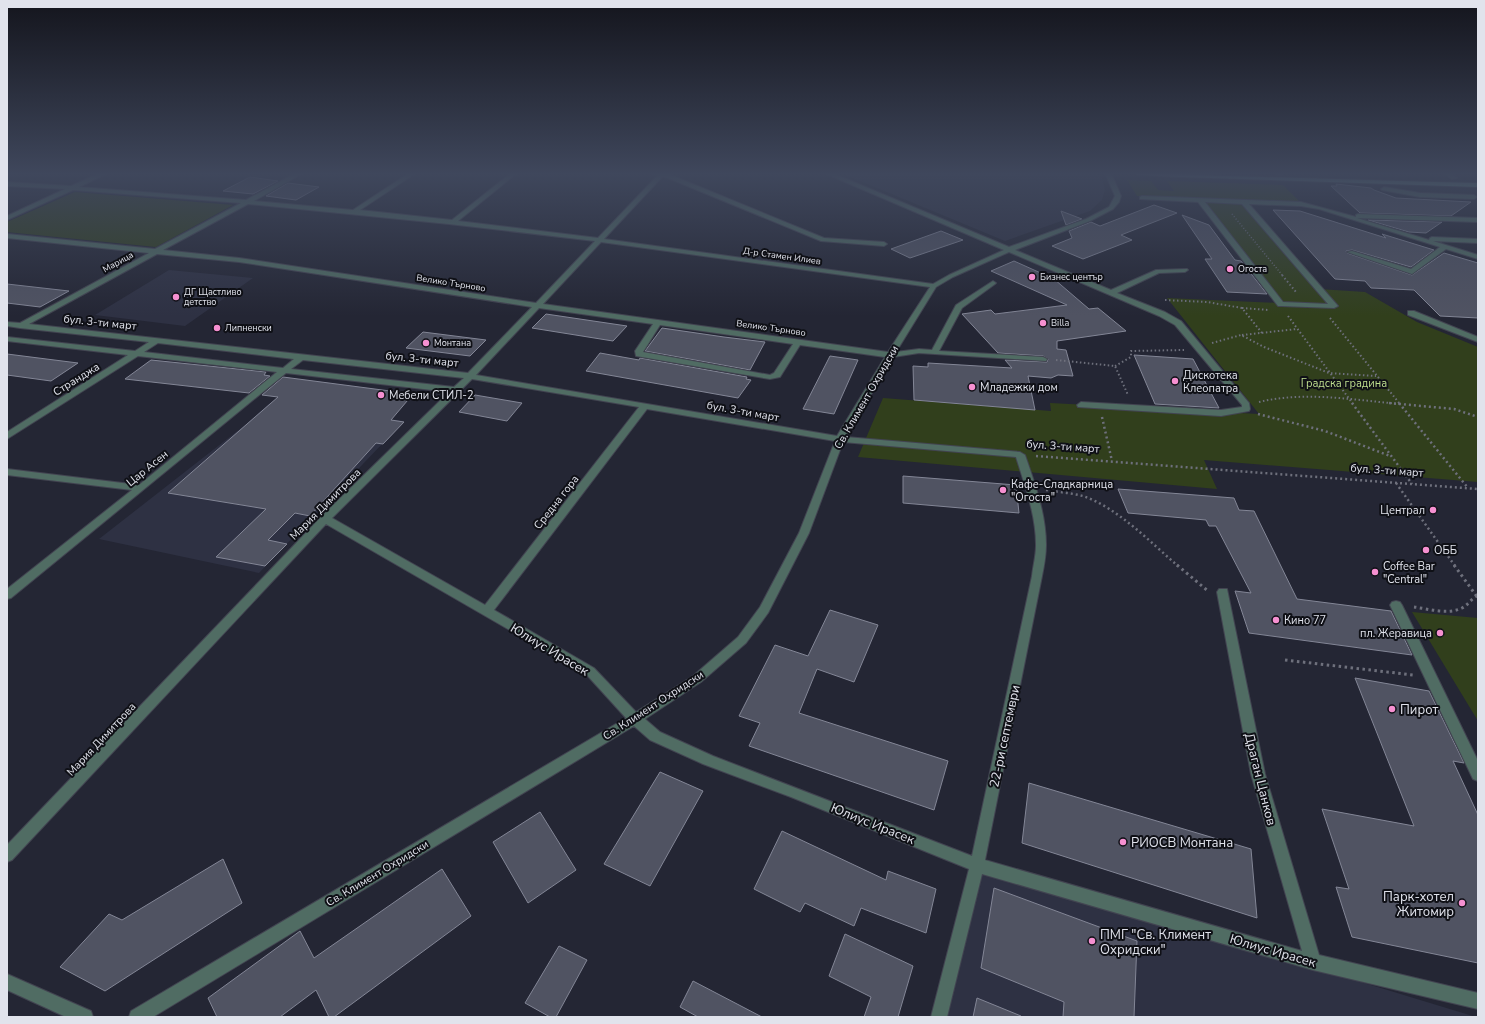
<svg xmlns="http://www.w3.org/2000/svg" width="1485" height="1024" viewBox="0 0 1485 1024" font-family="'Nunito Sans',sans-serif">
<style>
.built{fill:#2e3143}
.green{fill:#313f1c}
.building{fill:#505362;stroke:#838696}
.lines{fill:none;stroke-linecap:round;stroke-linejoin:round}
.minor-casing{stroke:#424451;stroke-width:2}
.major-casing{stroke:#424451;stroke-width:2}
.path-far3{stroke:#6e707c;stroke-width:1.5;stroke-dasharray:1 2;stroke-linecap:butt}
.path-far2{stroke:#6e707c;stroke-width:2;stroke-dasharray:1.5 2.5;stroke-linecap:butt}
.path-far1{stroke:#6e707c;stroke-width:2.5;stroke-dasharray:2 3;stroke-linecap:butt}
.path{stroke:#6e707c;stroke-width:3;stroke-dasharray:2.5 3.5;stroke-linecap:butt}
.minor{fill:#506c63;fill-rule:evenodd}
.major{fill:#75b09e;fill-rule:evenodd}
.poi-dot{fill:#f690d1;stroke:#0f1016;stroke-width:1.5}
.labels{text-anchor:middle;stroke-width:4;stroke-linejoin:round;paint-order:stroke}
.far-street-label{font-size:9px;fill:#e1e3ec;stroke:#0f1016}
.far-poi-label{font-size:9px;fill:#e1e3ec;stroke:#0f1016;text-anchor:start}
.street-label{font-size:11px;fill:#e1e3ec;stroke:#0f1016}
.poi-label{font-size:11px;fill:#e1e3ec;stroke:#0f1016;text-anchor:start}
.park-label{font-size:11px;fill:#bfdf8f;stroke:#0f1016}
.near-street-label{font-size:13px;fill:#e1e3ec;stroke:#0f1016}
.near-poi-label{font-size:13px;fill:#e1e3ec;stroke:#0f1016;text-anchor:start}
</style>
<rect width="100%" height="100%" fill="#242634"/>
<!-- built -->
<path class="built" d="M841 173H1092L1101 175 1105 190 1102 200 1090 211 1005 241Z
M169 270 253 278 185 326 95 315Z
M270 403 404 421 259 573 99 539 245 425Z
M977 865 1476 1017H939Z"/>
<!-- green -->
<path class="green" d="M1127 180 1151 181 1158 190 1174 191 1167 181 1283 185 1301 203 1137 196Z
M75 192 233 205 156 247 7 232V222Z
M1205 202 1241 203 1319 289 1365 292 1417 322 1478 347V482L1204 460 1217 489 858 457 883 398 1051 411 1050 403 1259 414 1167 298 1280 303Z
M1412 612 1478 618V721Z"/>
<!-- building -->
<path class="building" d="M250 177 278 181 253 194 223 191Z
M288 183 319 187 296 200 266 196Z
M1336 184 1371 188 1374 190 1396 198 1471 202 1451 216 1360 213 1331 186H1337Z
M1154 205 1177 213 1121 235 1132 240 1083 259 1052 246 1072 238 1069 231 1091 222 1100 226Z
M1273 210 1300 211 1386 238 1382 234 1434 250 1411 267 1352 250 1346 251 1347 253 1412 275 1444 253 1478 263V318L1440 316 1414 290 1371 288 1365 281 1335 279Z
M1061 211 1082 219 1066 225Z
M1182 215 1209 225 1235 260 1241 261 1267 294 1227 292 1205 259H1212Z
M1368 220 1442 222 1426 233 1409 232Z
M941 231 963 240 910 258 891 249Z
M1014 261 1054 279 1089 309 1098 308 1126 331 1057 341V349L1066 350 1073 376 1058 375 1051 378 1028 376 1035 410 914 400 913 366 928 367V363L1012 368 1005 360 1047 362 1048 359 1043 356 998 353 962 314 991 310 995 314 1067 305 991 271Z
M7 284 69 291 40 307 7 303Z
M546 314 627 326 613 341 532 328Z
M662 328 724 337 765 342 750 370 645 351Z
M423 332 486 340 470 356 406 348Z
M600 353 639 360 640 358 747 377 746 379 751 380 738 398 586 371Z
M7 354 78 363 51 381 7 375Z
M1134 355 1193 359 1219 408 1155 404Z
M830 356 858 360 834 414 803 409Z
M151 360 266 372 264 375 270 376 249 393 125 379Z
M283 377 413 394 391 420 404 422 383 444 376 443 310 516 295 513 268 540 287 544 265 566 216 557 266 509 168 493 278 397 262 395Z
M475 395 522 403 507 421 459 412Z
M903 476 1016 485 1019 513 903 503Z
M1118 489 1234 498 1239 510 1254 511 1297 599 1391 611 1412 655 1249 633 1235 591 1251 593 1216 526H1209L1206 520 1128 513Z
M830 610 878 625 854 682 817 669 799 713 948 761 934 810 749 746 760 723 739 716 775 645 808 656Z
M1355 678 1429 691 1464 763 1453 761 1478 815V963L1352 937 1336 887 1349 889 1322 809 1414 826Z
M660 772 703 791 650 886 604 864Z
M1029 783 1251 849 1257 918 1022 843Z
M540 812 576 870 528 903 493 842Z
M782 831 886 880 888 871 936 889 926 933 861 908 854 926 805 903 800 912 754 889Z
M223 859 242 903 105 991 60 967 109 914 122 920Z
M442 869 471 916 334 1017H329L316 990 280 1017H217L208 998 300 931 314 958Z
M994 888 1137 941 1134 1017H1063L1064 1002 981 968Z
M845 934 913 966 898 1017H864L871 997 829 976Z
M559 946 587 960 556 1017H550L525 1003Z
M693 981 762 1017H698L680 1007Z
M977 998 1021 1016V1017H973Z"/>
<g class="lines">
<defs>
<path id="minor" d="M100 173H108L79 187 246 200 296 173H303L254 201 353 210 409 173H416L360 210 452 220 511 173H517L458 221 598 238 658 175 649 173H666L824 238 884 242 887 244 884 246 821 241 663 176 604 239 933 284 949 275 1004 250 824 173H832L1009 247 1086 219 1109 207 1115 196 1105 173H1111L1121 196 1119 202 1113 209 1090 221 1015 250 1111 290 1156 270 1187 269 1188 270 1185 272 1159 273 1117 293 1165 312 1181 321 1249 403 1250 409 1249 411 1221 416 1078 407 1077 405 1081 402 1221 410 1242 407V405L1175 325 1159 316 1009 252 953 277 936 287 896 352 919 349 932 350 956 305 993 281 996 283 995 284 962 308 939 351 1043 357 1047 359 1046 361 919 353 893 357 846 437 1020 452 1025 455C1035 484 1046 514 1046 545 1046 556 1044 566 1042 576L985 860 1302 951 1251 774 1217 592 1219 589H1227L1265 774 1319 955 1478 993V1009L1313 970 982 874 947 1017H931L969 869 791 797 703 764 650 740 634 726 153 1017H129L131 1011 626 718 586 674 326 524 12 860 7 862V845L321 517 449 392 286 373 11 598 7 599V589L132 490 7 475V469L139 485 277 372 138 356 7 439V432L128 355 7 341V337L135 351 149 342 20 328 7 326V322L20 323 149 253 7 238V234L155 249 241 203 73 190 7 220V216L65 189 7 186V182L71 186ZM248 204 449 224 595 241 536 303 239 258 163 250ZM601 242 930 287 888 352 543 304ZM157 254 239 262 532 307 468 373 29 324ZM539 308 653 324 635 351 636 356 770 379 780 377 800 345 885 357 837 436 476 375ZM660 325 793 344 774 373 770 375 643 352ZM158 343 294 359 283 368 144 352ZM303 360 464 378 454 387 291 369ZM472 379 639 407 485 605 332 518ZM647 409 835 441 799 533 760 607 738 637 693 676 636 712 594 668 494 610ZM843 442 1016 457C1025 486 1036 515 1036 545 1036 556 1033 566 1032 576L972 856 713 756 660 732 645 719 701 682 746 643 768 613 809 533Z
M1276 173H1282V174L1279 176Z
M1444 173H1451L1457 178 1452 179Z
M1384 187 1420 193 1474 195 1477 197 1474 199 1420 197 1382 190 1381 189Z
M1142 196 1301 202 1356 217V215L1358 214 1478 218V222L1357 218 1429 240 1430 238 1432 237 1478 239V243L1433 241 1478 255V259L1446 249 1412 274 1347 252 1352 251 1411 269 1440 247 1319 209 1301 206 1249 204 1338 306 1334 308 1281 306H1278L1198 202 1140 199V197ZM1205 202 1242 204 1328 304 1283 302Z
M1408 311H1414L1478 337V342L1408 315Z
M1396 601 1400 602 1402 605 1478 761V781L1473 779 1390 605 1392 602Z
M7 974 91 1011 93 1017H66L7 990Z"/>
<path id="major" d="M1134 173 1435 182 1478 183V187L1180 177 1137 175Z"/>
</defs>
<!-- minor casing -->
<use href="#minor" class="minor-casing"/>
<!-- major casing -->
<use href="#major" class="major-casing"/>
<!-- path-far3 -->
<path class="path-far3" d="M1232 214 1283 276"/>
<!-- path-far2 -->
<path class="path-far2" d="M1282 275 1296 292
M1165 300 1207 302 1242 308
M1288 316 1353 404
M1330 318 1400 404
M1262 333 1242 308 1269 310
M1242 335 1297 329
M1212 343 1241 335 1264 347 1329 373 1376 376
M1056 360 1115 366 1128 395
M1115 366 1131 357V351L1184 350
M1259 402C1305 391 1354 400 1400 404"/>
<!-- path-far1 -->
<path class="path-far1" d="M1352 403 1412 484
M1389 403 1454 409 1478 417
M1399 403 1468 488
M1258 414 1325 431 1390 456
M1102 417 1112 461
M1036 456 1478 489
M1396 483 1455 566
M1046 490C1058 492 1071 493 1083 496 1118 508 1150 542 1178 566"/>
<!-- path -->
<path class="path" d="M1177 565 1208 591
M1454 565 1478 598
M1414 607C1429 609 1448 615 1462 608 1468 605 1471 599 1477 596
M1285 660 1413 675"/>
<!-- minor -->
<use href="#minor" class="minor"/>
<!-- major -->
<use href="#major" class="major"/>
</g>
<!-- sky -->
<linearGradient id="sky" x2="0" y2="1"><stop stop-color="#14151d"/><stop offset="0.55" stop-color="#3f475c"/><stop offset="1" stop-color="#3f475c" stop-opacity="0"/></linearGradient>
<rect width="1485" height="316" fill="url(#sky)"/>
<!-- markers -->
<g class="poi-dot">
<circle cx="1230" cy="269" r="4"/>
<circle cx="1032" cy="277" r="4"/>
<circle cx="176" cy="297" r="4"/>
<circle cx="1043" cy="323" r="4"/>
<circle cx="217" cy="328" r="4"/>
<circle cx="426" cy="343" r="4"/>
<circle cx="1175" cy="381" r="4"/>
<circle cx="972" cy="387" r="4"/>
<circle cx="381" cy="395" r="4"/>
<circle cx="1003" cy="490" r="4"/>
<circle cx="1433" cy="510" r="4"/>
<circle cx="1426" cy="550" r="4"/>
<circle cx="1375" cy="572" r="4"/>
<circle cx="1276" cy="620" r="4"/>
<circle cx="1440" cy="633" r="4"/>
<circle cx="1392" cy="709" r="4"/>
<circle cx="1123" cy="842" r="4"/>
<circle cx="1462" cy="903" r="4"/>
<circle cx="1092" cy="941" r="4"/>
</g>
<g class="labels">
<!-- far-street labels -->
<g class="far-street-label">
<text transform="translate(782 256) rotate(8)" y="3">Д-р Стамен Илиев</text>
<text transform="translate(118 262) rotate(-29)" y="3">Марица</text>
<text transform="translate(451 283) rotate(9)" y="3">Велико Търново</text>
<text transform="translate(771 328) rotate(8)" y="3">Велико Търново</text>
</g>
<!-- far-poi labels -->
<g class="far-poi-label">
<text x="1238" y="272">Огоста</text>
<text x="1040" y="280">Бизнес център</text>
<text x="184" y="295">ДГ Щастливо<tspan x="184" dy="10">детство</tspan></text>
<text x="1051" y="326">Billa</text>
<text x="225" y="331">Липненски</text>
<text x="434" y="346">Монтана</text>
</g>
<!-- street labels -->
<g class="street-label">
<text transform="translate(100 322) rotate(6)" y="4">бул. 3-ти март</text>
<text transform="translate(422 359) rotate(6)" y="4">бул. 3-ти март</text>
<text transform="translate(76 379) rotate(-32)" y="4">Странджа</text>
<text transform="translate(866 397) rotate(-60)" y="4">Св. Климент Охридски</text>
<text transform="translate(743 411) rotate(10)" y="4">бул. 3-ти март</text>
<text transform="translate(1063 446) rotate(4)" y="4">бул. 3-ти март</text>
<text transform="translate(147 468) rotate(-39)" y="4">Цар Асен</text>
<text transform="translate(1387 470) rotate(4)" y="4">бул. 3-ти март</text>
<text transform="translate(556 502) rotate(-52)" y="4">Средна гора</text>
<text transform="translate(325 504) rotate(-45)" y="4">Мария Димитрова</text>
<text transform="translate(653 705) rotate(-33)" y="4">Св. Климент Охридски</text>
<text transform="translate(101 739) rotate(-47)" y="4">Мария Димитрова</text>
<text transform="translate(377 873) rotate(-31)" y="4">Св. Климент Охридски</text>
</g>
<!-- poi labels -->
<g class="poi-label">
<text x="1183" y="379">Дискотека<tspan x="1183" dy="13">Клеопатра</tspan></text>
<text x="980" y="391">Младежки дом</text>
<text x="389" y="399">Мебели СТИЛ-2</text>
<text x="1011" y="488">Кафе-Сладкарница<tspan x="1011" dy="13">"Огоста"</tspan></text>
<text x="1425" y="514" text-anchor="end">Централ</text>
<text x="1434" y="554">ОББ</text>
<text x="1383" y="570">Coffee Bar<tspan x="1383" dy="13">"Central"</tspan></text>
<text x="1284" y="624">Кино 77</text>
<text x="1432" y="637" text-anchor="end">пл. Жеравица</text>
</g>
<!-- park labels -->
<g class="park-label">
<text x="1344" y="387">Градска градина</text>
</g>
<!-- near-street labels -->
<g class="near-street-label">
<text transform="translate(550 649) rotate(31)" y="5">Юлиус Ирасек</text>
<text transform="translate(1004 736) rotate(-78)" y="5">22-ри септември</text>
<text transform="translate(1261 779) rotate(76)" y="5">Драган Цанков</text>
<text transform="translate(873 823) rotate(22)" y="5">Юлиус Ирасек</text>
<text transform="translate(1273 950) rotate(16)" y="5">Юлиус Ирасек</text>
</g>
<!-- near-poi labels -->
<g class="near-poi-label">
<text x="1400" y="714">Пирот</text>
<text x="1131" y="847">РИОСВ Монтана</text>
<text x="1454" y="901" text-anchor="end">Парк-хотел<tspan x="1454" dy="15">Житомир</tspan></text>
<text x="1100" y="939">ПМГ "Св. Климент<tspan x="1100" dy="15">Охридски"</tspan></text>
</g>
</g>
<!-- border -->
<rect width="1485" height="1024" fill="none" stroke="#e1e3ec" stroke-width="16"/>
</svg>
